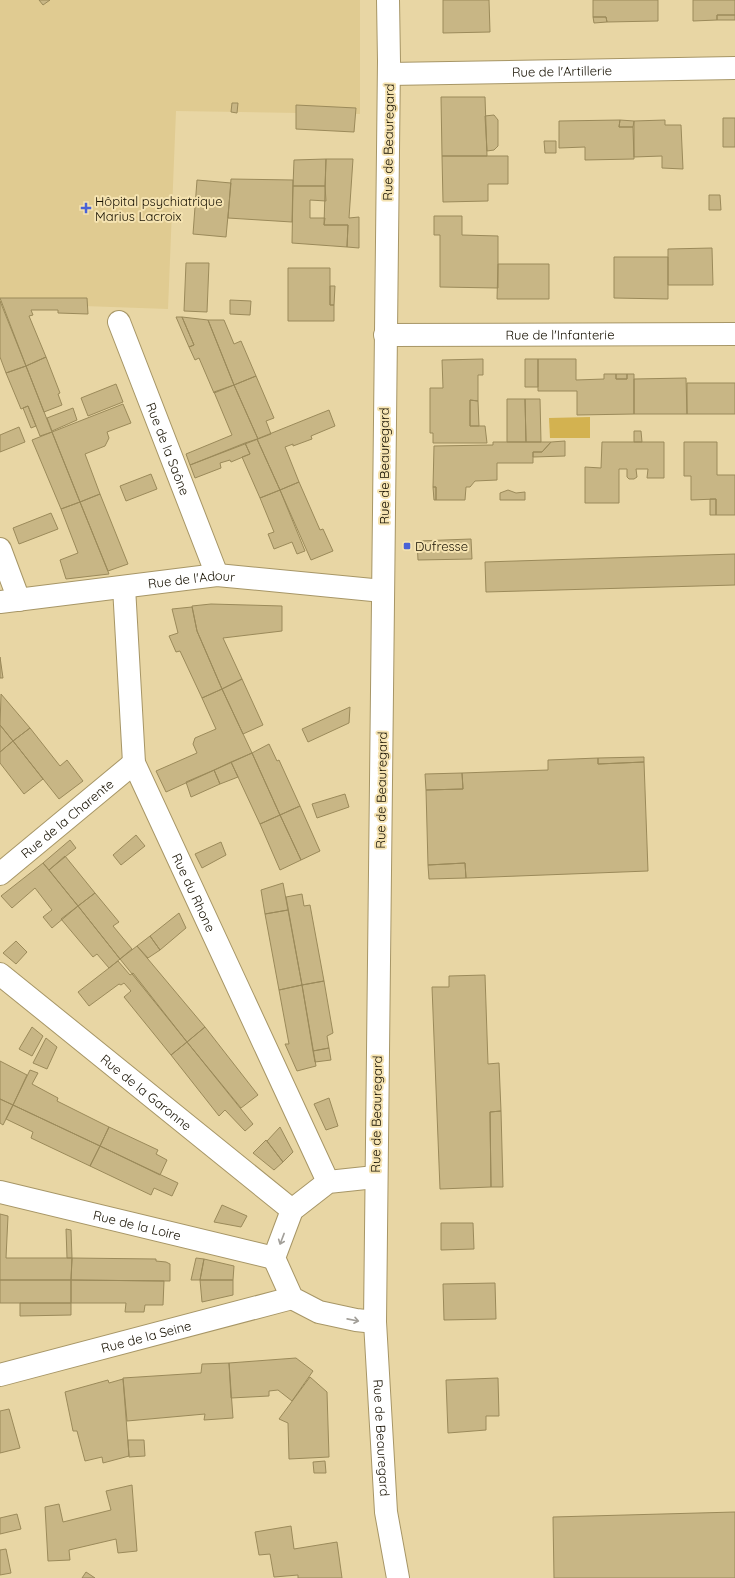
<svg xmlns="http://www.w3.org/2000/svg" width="735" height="1578" viewBox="0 0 735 1578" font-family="Quicksand,sans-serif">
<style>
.built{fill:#e0cb91}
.water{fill:#d3b250}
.building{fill:#c8b685;stroke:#9b8a5a}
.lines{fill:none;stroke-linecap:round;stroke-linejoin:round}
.minor-casing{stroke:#a79666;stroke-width:24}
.tertiary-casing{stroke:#a79666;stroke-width:24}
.minor{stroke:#fff;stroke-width:22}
.tertiary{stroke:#fff;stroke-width:22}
.oneway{stroke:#a29f99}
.poi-dot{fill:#4a62d6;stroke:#f5e3b1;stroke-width:1.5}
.labels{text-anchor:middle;stroke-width:4;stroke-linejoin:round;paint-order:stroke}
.street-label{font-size:13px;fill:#161001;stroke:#f5e3b1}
.poi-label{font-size:13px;fill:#161001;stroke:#f5e3b1;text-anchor:start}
</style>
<rect width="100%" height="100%" fill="#e8d6a4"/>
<!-- built -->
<path class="built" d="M0 0H360V114L176 111 168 309 0 303Z"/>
<!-- water -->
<path class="water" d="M590 417V438H550L549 418Z"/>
<!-- building -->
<path class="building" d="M39 0H50L43 5Z
M443 0H489L490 32 443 33Z
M593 0H658V21L607 22 606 17H593Z
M693 0H735V15H717V20L693 21Z
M717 15H735V20H717Z
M593 17H606L607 22 594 23Z
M441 97H485L487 156H442Z
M232 103H238L237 113 231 112Z
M296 105 356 108 354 132 296 129Z
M494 115 498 120V146L494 150 487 151 485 116Z
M723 118H735V147H723Z
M620 120 619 127H633L634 159 585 160V147L559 148V121Z
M620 120 634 121 633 127H619Z
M665 120V125H681L683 169 662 168V156L634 157V121Z
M544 141H556V153H545Z
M442 156H508V184H488V201L443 202Z
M326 159H353L349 218 359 217V248L347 247 348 225H324Z
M326 159 325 186H293L294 160Z
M231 179 293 180 292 222 228 218Z
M197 180 231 183 226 237 193 234Z
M293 186H325L326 201 310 200V218H325L324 225H348L347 247 292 243Z
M709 195H720L721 210H709Z
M434 216H462V235L498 236V288L440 287V235H434Z
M712 248 713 285H668V249Z
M614 257H668V299L614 298Z
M186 263H209L207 312 184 311Z
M498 264H549V299H497Z
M288 268H330V305H334V321H288Z
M330 286H335L334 305H330Z
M0 298H87L88 314 58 313V310H31L33 315 29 316 46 357 26 366Z
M230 300 251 301 250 315 230 314Z
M0 301 26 366 6 373 0 357Z
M176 317H182L194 345 189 347Z
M182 317 208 320 234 385 214 393 199 358 195 360 189 347 194 345Z
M208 320H224L234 344 241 341 256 376 234 385Z
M46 357 60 393 58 394 62 405 44 412 26 366Z
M483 359V375H478V401L470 400V426H485L487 443H433V433H430V388H443L442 360Z
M525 359H538V387H525Z
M538 359H576V380L604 379V374H616V379H627V374H634V414L577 415V391H538Z
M26 366 52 432 40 436 28 406 21 409 6 373Z
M616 374H627V379H616Z
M256 376 274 418 266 421 271 434 258 439 234 385Z
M686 378 687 414H634V379Z
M687 383H735V414H687Z
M116 384 123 402 88 416 81 398Z
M234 385 258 439 190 465 186 454 232 435 214 392Z
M507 399H525L526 442H507Z
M525 399H540L541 442H526Z
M470 400 478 401 479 426H470Z
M123 404 131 423 107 432 109 438 105 446 85 454 100 494 80 502 52 432Z
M28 406 36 426 31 428 23 408Z
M73 408 77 420 52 431 47 418Z
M329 410 335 426 311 436 312 439 293 446V444L285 447 299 482 280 490 257 439Z
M19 427 25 442 0 452V435Z
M634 431H641L642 442H634Z
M52 432 80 502 61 509 32 440Z
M257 439 280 490 260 498 242 457 250 454 245 443Z
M565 441V456L533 457V452H542L551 442Z
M493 442H551L542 452H533V463H497V480L475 481 470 487H466L465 500H436V487H433L434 446 493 445Z
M602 442H664V478H647L648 469H636L637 477 634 479H629L627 477V469H619V503H585V467L601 468Z
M684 442H717V475H735V515H716V499L691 500V476H684Z
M245 443 250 454 231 462 230 460 220 463 221 468 195 478 190 465Z
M151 474 157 489 126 501 120 486Z
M299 482 320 530 323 529 333 551 311 560 280 490Z
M433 487H436V500H434Z
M280 490 305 551 297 554 292 542 274 549 268 534 274 532 260 498Z
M508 490 516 493 525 492V500H500V493Z
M100 494 128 564 108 571 80 502Z
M710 499H716V515H710Z
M80 502 109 574 66 579 60 560 78 553 61 509Z
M51 513 58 529 19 544 13 528Z
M471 539 472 559 418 560 417 541Z
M735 554V585L486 592 485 562Z
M211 604 282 606V631L223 638 242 679 222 689 197 631 192 606Z
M192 607 197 631 222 689 202 698 180 651 176 652 169 636 178 633 172 609Z
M0 657 3 678H0Z
M242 679 263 725 243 734 222 689Z
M222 689 252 753 166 792 156 771 197 753 193 744 195 738 216 729 202 698Z
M1 694 30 728 13 741 0 725Z
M350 707 349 723 308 742 302 729Z
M0 725 13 741 0 752Z
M30 728 60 766 67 760 83 781 59 799 13 741Z
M13 741 43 779 24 794 0 763V752Z
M269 744 277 761 279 760 300 806 280 815 252 753Z
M252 753 280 815 260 824 231 762Z
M644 757V762L598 764V758Z
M598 758V764L644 762 648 871 466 878 465 863 428 865 426 790 463 789 462 773 548 770V760Z
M231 762 238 777 220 784 214 770Z
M214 770 220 784 191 797 186 782Z
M462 773 463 789 426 790 425 774Z
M345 794 349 807 317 818 312 804Z
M300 806 320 851 301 860 280 815Z
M280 815 301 860 280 870 260 824Z
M136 835 145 846 121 865 113 855Z
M70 840 76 848 49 870 43 863Z
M221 842 226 855 202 868 195 854Z
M65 856 95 893 78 906 49 870Z
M43 863 78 906 52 928 43 917 52 910 35 888 12 908 1 896Z
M465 863 466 878 429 879 428 865Z
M283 883 288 910 265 914 261 890Z
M95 893 119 922 113 926 132 949 120 959 78 906Z
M302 894 304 906 310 905 324 981 302 985 286 897Z
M78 906 120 959 109 968 97 954 93 957 61 919Z
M288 910 302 985 279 990 265 914Z
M179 913 186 928 160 950 150 936Z
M150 936 160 950 148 958 137 946Z
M16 941 27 952 16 964 3 953Z
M137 946 205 1027 187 1042 120 959Z
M118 961 130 975 133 973 187 1042 171 1055 124 997 131 991 124 983 121 985 119 984 89 1006 78 992Z
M485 975 488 1064 499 1063 501 1111 490 1112 491 1187 440 1189 432 987H449V976Z
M324 981 333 1033 327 1036 329 1048 313 1051 302 985Z
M302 985 316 1066 297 1071 285 1044H289L279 990Z
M32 1027 43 1036 32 1056 19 1049Z
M205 1027 258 1095 241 1108 187 1042Z
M46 1038 57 1047 47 1069 33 1063Z
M187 1042 253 1124 245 1131 225 1110 219 1116 171 1055Z
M329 1048 331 1060 315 1062 313 1051Z
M0 1061 27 1075 13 1105 0 1099Z
M30 1070 38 1073 32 1084 58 1098 57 1101 109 1127 100 1146 13 1105Z
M329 1098 338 1126 326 1130 314 1104Z
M0 1099 13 1105 3 1125 0 1123Z
M13 1105 100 1146 90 1166 31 1138 33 1132 6 1119Z
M501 1111 503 1187H491L490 1112Z
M109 1127 158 1150 156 1154 167 1160 160 1175 100 1146Z
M280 1127 293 1152 283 1162 267 1141Z
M266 1140 283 1162 274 1170 253 1153Z
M100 1146 178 1183 172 1196 154 1188 151 1195 90 1166Z
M222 1205 247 1216 241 1227 214 1222Z
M0 1214 8 1216 6 1258H72L71 1280H0Z
M441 1223H473L474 1249 441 1250Z
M66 1229 71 1230 72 1258H67Z
M72 1258 156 1259V1261L166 1262 170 1264V1281L71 1280Z
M196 1258 204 1259 200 1280H191Z
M204 1259 234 1266 233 1280H200Z
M0 1280H71V1303H0Z
M71 1280 164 1281 163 1305H145L144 1312H125L126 1303H71Z
M200 1280H233V1295L202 1302Z
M495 1283 496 1319 444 1320 443 1284Z
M20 1303H71V1315L20 1316Z
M296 1358 313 1371 292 1401 278 1390 269 1391V1396L231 1398 229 1363Z
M229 1363 233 1418 204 1420 205 1414 127 1421 123 1378 201 1373 202 1364Z
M310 1377 327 1392 329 1457 289 1459 288 1423 279 1419Z
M498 1378 499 1416H486V1430L448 1433 446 1380Z
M123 1379 129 1456 103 1463 102 1457 85 1461 77 1431H73L65 1392 108 1380 109 1383Z
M9 1409 20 1448 0 1453V1411Z
M128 1440H144L145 1456 129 1457Z
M325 1461 326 1473H314L313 1462Z
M132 1485 137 1551 118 1553 116 1539 69 1550 70 1560 48 1561 45 1507 59 1504 63 1522 111 1510 106 1491Z
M735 1512V1578H554L553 1517Z
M17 1514 21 1529 0 1534V1518Z
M291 1526 294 1549 337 1542 342 1578H298V1575L274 1577 270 1554 259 1555 255 1532Z
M6 1549 11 1573 0 1575V1550Z
M86 1572 95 1578H82Z"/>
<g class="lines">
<defs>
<g id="minor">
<path id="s1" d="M389 74 735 68"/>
<path id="s2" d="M119 322 217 575"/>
<path id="s3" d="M385 335 735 334"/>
<path d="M0 549 19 600"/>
<path id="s4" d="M124 587 134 763 328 1182"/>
<path id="s5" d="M0 602 217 575 383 591"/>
<path id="s6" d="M0 874 134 763"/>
<path id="s7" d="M0 974 292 1210"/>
<path id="s8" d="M0 1192 274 1258"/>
<path d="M375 1322 356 1320 319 1312 292 1298 274 1258 292 1210 328 1182 375 1177"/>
<path id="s9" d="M0 1375 292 1298"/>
</g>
<g id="tertiary">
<path id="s10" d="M388 0 389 61 375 1322 386 1512 398 1578"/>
</g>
</defs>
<!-- minor casing -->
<use href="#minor" class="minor-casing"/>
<!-- tertiary casing -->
<use href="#tertiary" class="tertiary-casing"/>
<!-- minor -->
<use href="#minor" class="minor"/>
<!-- tertiary -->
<use href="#tertiary" class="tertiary"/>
</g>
<!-- one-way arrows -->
<defs><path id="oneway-shaft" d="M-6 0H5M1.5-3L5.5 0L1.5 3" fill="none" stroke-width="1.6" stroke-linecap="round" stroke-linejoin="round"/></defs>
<g class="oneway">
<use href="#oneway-shaft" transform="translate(282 1239) rotate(111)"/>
<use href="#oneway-shaft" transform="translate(353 1320) rotate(11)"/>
</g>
<!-- markers -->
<g class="poi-dot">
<path d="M84 202h4v4h4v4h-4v4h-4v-4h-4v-4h4z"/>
<rect x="403" y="542" width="8" height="8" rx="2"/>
</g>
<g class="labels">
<!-- street labels -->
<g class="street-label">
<text dy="5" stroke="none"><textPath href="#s1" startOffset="173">Rue de l'Artillerie</textPath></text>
<text transform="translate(388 142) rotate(-89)" y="5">Rue de Beauregard</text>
<text dy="5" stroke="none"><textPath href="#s3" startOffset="175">Rue de l'Infanterie</textPath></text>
<text dy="5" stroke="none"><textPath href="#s2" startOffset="136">Rue de la Saône</textPath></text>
<text transform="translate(384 466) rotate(-90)" y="5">Rue de Beauregard</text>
<text dy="5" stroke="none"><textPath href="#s5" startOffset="193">Rue de l'Adour</textPath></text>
<text transform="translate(381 790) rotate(-89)" y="5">Rue de Beauregard</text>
<text dy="5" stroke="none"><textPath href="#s6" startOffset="87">Rue de la Charente</textPath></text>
<text dy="5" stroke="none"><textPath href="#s4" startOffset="319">Rue du Rhone</textPath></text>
<text dy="5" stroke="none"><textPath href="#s7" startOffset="188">Rue de la Garonne</textPath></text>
<text transform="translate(376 1114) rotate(-89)" y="5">Rue de Beauregard</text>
<text dy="5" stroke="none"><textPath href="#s8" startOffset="141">Rue de la Loire</textPath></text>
<text dy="5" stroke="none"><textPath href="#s9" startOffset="151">Rue de la Seine</textPath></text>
<text dy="5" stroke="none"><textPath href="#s10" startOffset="1438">Rue de Beauregard</textPath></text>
</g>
<!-- poi labels -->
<g class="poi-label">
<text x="95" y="206">Hôpital psychiatrique<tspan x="95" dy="15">Marius Lacroix</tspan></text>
<text x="415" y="551">Dufresse</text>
</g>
</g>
</svg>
